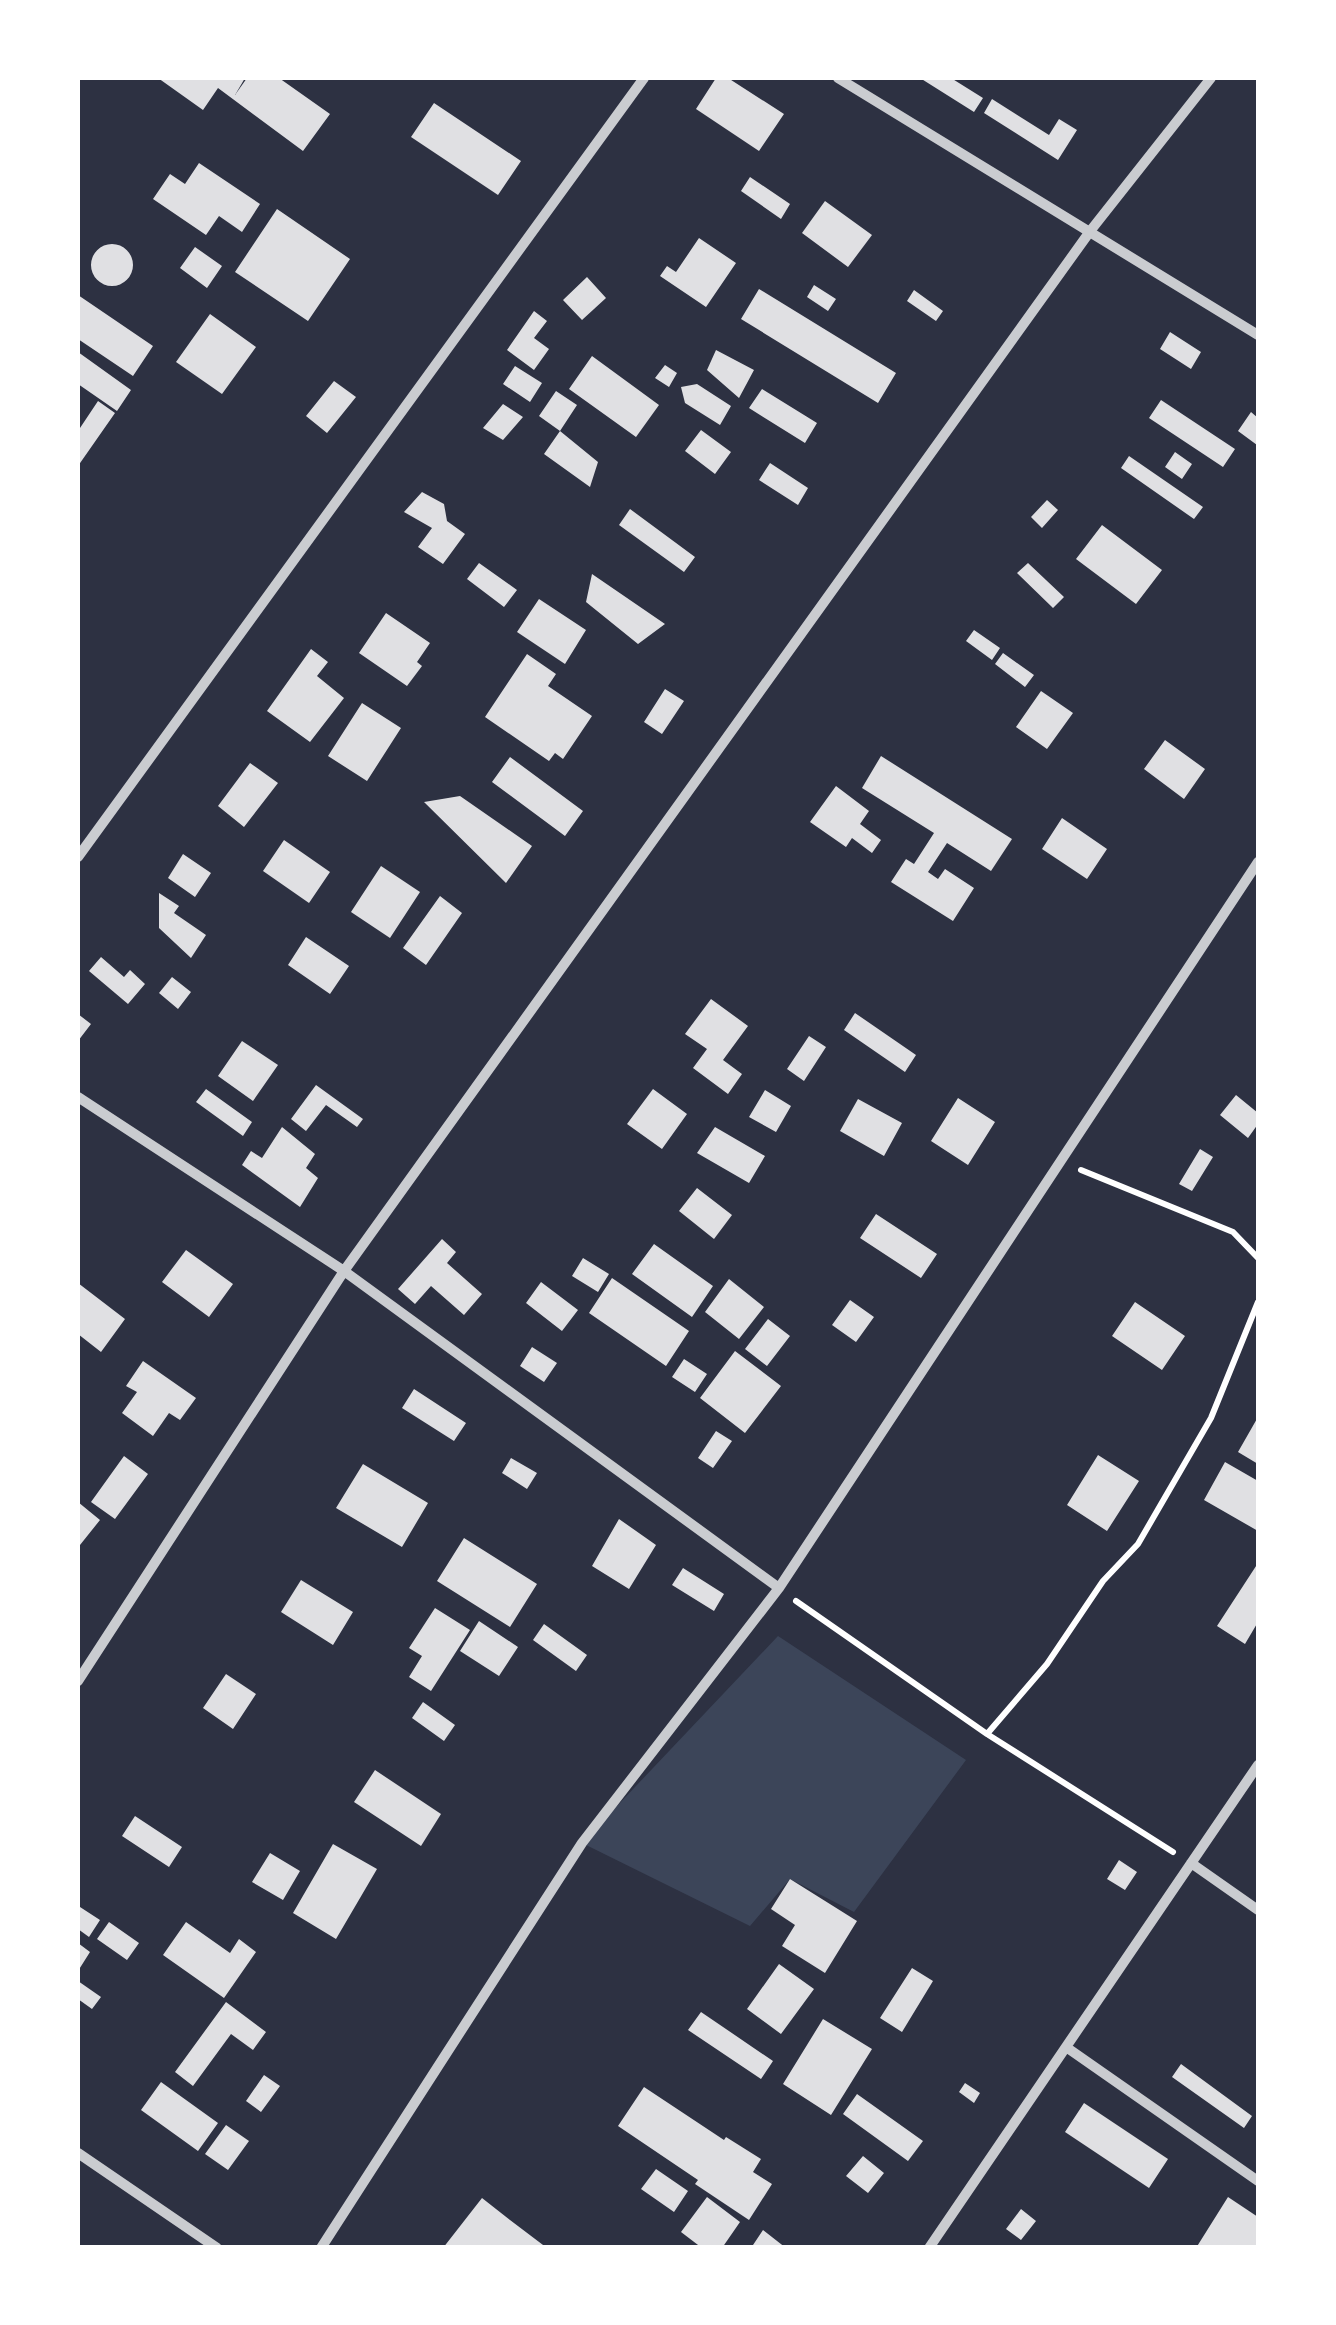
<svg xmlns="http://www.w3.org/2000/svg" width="1336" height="2325" viewBox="0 0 1336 2325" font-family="Signika,sans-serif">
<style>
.green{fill:#3c4559}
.building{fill:#e0e0e3}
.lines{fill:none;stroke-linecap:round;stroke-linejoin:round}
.path{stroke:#fff;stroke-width:6}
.minor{stroke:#caccd0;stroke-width:10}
</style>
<rect width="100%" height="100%" fill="#2d3142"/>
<!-- green -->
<path class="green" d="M778 1636 966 1760 854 1912 790 1879 750 1926 582 1843Z"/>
<!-- building -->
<path class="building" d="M158 78H245L235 95 247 78H279L330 114 303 151 218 88 203 110Z
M716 78H728L784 114 759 151 696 109Z
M920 78H951L983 98 974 112Z
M992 99 1049 135 1059 119 1077 130 1058 160 984 113Z
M434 103 521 161 498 195 411 137Z
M199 163 260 204 242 232 219 216 206 235 153 199 170 174 185 184Z
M750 177 790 204 781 219 741 191Z
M825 201 872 235 848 267 802 233Z
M277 209 350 259 308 321 235 272Z
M699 238 736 263 706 307 660 276 667 266 676 272Z
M91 265a21 21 0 1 1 42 0a21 21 0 1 1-42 0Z
M195 247 222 266 207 288 180 268Z
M587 277 606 298 582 320 563 300Z
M814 285 836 299 828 311 807 297Z
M759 289 896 373 878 403 741 319Z
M914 290 943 311 936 321 907 301Z
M78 295 153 346 133 376 78 339Z
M534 311 547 321 534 338 549 349 534 370 507 350Z
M210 314 256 347 222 394 176 362Z
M1170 332 1201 352 1191 369 1160 349Z
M716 350 754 370 739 398 707 370Z
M78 352 131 390 117 411 78 384Z
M592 356 659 405 636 437 569 389Z
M665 365 677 373 669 387 655 378Z
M515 366 542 383 530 402 503 384Z
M334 381 356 397 327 433 306 416Z
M697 384 731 406 720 425 685 403 681 387Z
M762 389 817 423 805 443 749 408Z
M556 391 577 405 560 431 539 416Z
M1161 400 1235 449 1223 467 1149 418Z
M98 401 115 413 78 466V431Z
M503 404 523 417 503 440 483 428Z
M1251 412 1258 418 1257 445 1238 431Z
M701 430 731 452 715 474 685 451Z
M560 431 598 462 590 487 544 454Z
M1175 452 1192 464 1182 479 1165 467Z
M1129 456 1203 507 1194 519 1121 468Z
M770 463 808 488 798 505 759 480Z
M422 492 444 504 447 521 465 534 443 564 418 547 432 528 404 512Z
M1047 500 1058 510 1042 528 1031 517Z
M630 509 695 557 684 572 619 525Z
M1102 525 1162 570 1136 604 1076 559Z
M479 563 517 590 504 607 467 579Z
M1028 563 1064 597 1053 608 1017 573Z
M592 574 665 624 638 644 586 602Z
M539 599 586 630 565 664 517 632Z
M386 613 430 643 417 662 422 666 407 686 359 653Z
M974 630 1000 648 992 660 966 641Z
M311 649 328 662 317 676 344 698 310 742 267 711Z
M1003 653 1034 675 1025 687 995 664Z
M527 654 556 674 548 686 592 716 563 759 555 753 549 761 485 717Z
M665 689 684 701 662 734 644 722Z
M1041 691 1073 713 1047 749 1016 727Z
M362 703 401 728 367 781 328 756Z
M1165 740 1205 769 1184 799 1144 769Z
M881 756 1012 839 991 871 947 843 928 872 938 879 945 869 974 888 953 921 891 882 906 859 914 864 934 833 862 788Z
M510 757 583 811 565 836 492 782Z
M250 763 278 783 244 827 218 806Z
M836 786 869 811 860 824 881 840 872 853 852 838 846 847 810 822Z
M460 796 532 846 506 883 424 802Z
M1062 818 1107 849 1087 879 1042 849Z
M284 840 330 872 309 903 263 871Z
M183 854 211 873 195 897 168 878Z
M381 866 420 892 390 938 351 912Z
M159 893 179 906 174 913 206 935 191 958 159 928Z
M440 896 462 913 426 965 403 948Z
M306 937 349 966 330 994 288 965Z
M101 957 124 977 130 970 145 984 128 1004 89 971Z
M172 977 191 992 178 1009 159 993Z
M711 999 748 1026 723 1060 742 1074 728 1094 693 1068 707 1049 685 1034Z
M855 1013 916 1055 905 1072 844 1030Z
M78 1014 91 1024 78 1041Z
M809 1036 826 1047 804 1081 787 1069Z
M242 1041 278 1065 253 1101 218 1076Z
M316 1085 363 1119 357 1127 326 1105 306 1131 291 1119Z
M206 1089 252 1122 243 1136 196 1102Z
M653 1089 687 1114 662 1149 627 1124Z
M765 1090 791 1106 776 1132 749 1117Z
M1236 1095 1258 1113V1124L1248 1138 1220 1115Z
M958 1098 995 1122 968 1165 931 1141Z
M858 1099 902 1123 884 1156 840 1131Z
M282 1127 315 1154 306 1168 318 1178 300 1207 242 1165 251 1151 262 1158Z
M715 1127 765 1156 749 1183 697 1153Z
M1200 1149 1213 1157 1192 1191 1179 1184Z
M697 1188 732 1215 714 1239 679 1211Z
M876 1214 937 1254 921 1278 860 1238Z
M442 1239 456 1252 447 1263 482 1294 464 1315 431 1286 415 1304 398 1289Z
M654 1244 713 1286 692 1317 632 1274Z
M186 1250 233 1284 209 1317 162 1282Z
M583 1258 609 1274 598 1292 572 1276Z
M612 1278 689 1331 666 1366 589 1313Z
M729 1279 764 1307 739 1339 705 1312Z
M541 1282 578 1310 562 1331 526 1303Z
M78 1283 125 1319 101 1352 78 1334Z
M850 1300 874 1317 856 1342 832 1325Z
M1135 1302 1185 1336 1162 1370 1112 1336Z
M768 1319 790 1336 767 1366 745 1349Z
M532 1347 557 1363 544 1382 520 1366Z
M735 1351 781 1386 745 1433 700 1398Z
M684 1359 707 1374 695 1392 672 1377Z
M143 1361 196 1398 180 1420 169 1413 153 1436 122 1413 137 1392 126 1386Z
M414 1389 466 1423 454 1441 402 1408Z
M1258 1417V1464L1238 1452Z
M716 1431 732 1441 713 1468 698 1458Z
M1098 1455 1139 1481 1107 1531 1067 1505Z
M124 1456 148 1474 115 1519 91 1502Z
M511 1458 537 1473 527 1489 502 1473Z
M1225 1462 1258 1481V1531L1204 1500Z
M363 1464 428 1503 402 1547 336 1508Z
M78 1502 100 1520 80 1545 78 1543Z
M619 1519 656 1545 629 1589 592 1566Z
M464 1538 537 1584 510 1627 437 1581Z
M1258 1563V1622L1245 1644 1217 1626Z
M683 1568 724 1594 714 1611 672 1585Z
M301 1580 353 1612 333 1645 281 1612Z
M435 1608 470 1630 431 1691 409 1677 422 1656 409 1648Z
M479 1621 518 1647 499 1676 460 1651Z
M544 1624 587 1655 576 1671 533 1640Z
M226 1674 256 1694 233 1729 203 1708Z
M423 1702 455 1725 444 1741 412 1718Z
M375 1770 441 1814 421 1846 354 1802Z
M135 1816 182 1847 169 1867 122 1836Z
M333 1844 377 1869 336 1939 293 1913Z
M270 1853 300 1871 283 1900 252 1882Z
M1119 1860 1137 1872 1125 1890 1107 1879Z
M790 1879 857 1921 825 1973 782 1946 795 1925 771 1909Z
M80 1907 100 1920 89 1937 78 1929Z
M109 1922 139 1943 127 1960 97 1939Z
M186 1922 230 1953 239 1939 256 1952 224 1998 163 1955Z
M78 1943 90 1952 78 1971Z
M779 1964 814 1989 781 2034 747 2009Z
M912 1968 933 1981 902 2032 880 2018Z
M78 1981 101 1997 92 2009 78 1999Z
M226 2002 266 2032 253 2050 231 2034 193 2086 175 2072Z
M701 2012 773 2061 761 2079 688 2030Z
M823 2019 872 2049 831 2115 783 2084Z
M1181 2064 1252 2116 1244 2128 1172 2077Z
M264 2075 280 2086 261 2112 246 2101Z
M161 2082 218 2123 198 2151 141 2110Z
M965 2083 980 2093 974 2103 959 2092Z
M644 2087 724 2140 726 2137 761 2159 753 2172 772 2184 749 2220 695 2184 698 2180 618 2126Z
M857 2094 923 2141 908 2161 843 2114Z
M1084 2103 1168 2159 1149 2188 1065 2132Z
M226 2125 249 2141 228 2170 205 2154Z
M863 2156 884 2173 868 2193 846 2176Z
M656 2169 688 2191 674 2212 641 2189Z
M707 2197 740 2222 722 2248H702L681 2232Z
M1228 2197 1258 2217V2248H1196Z
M482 2198 510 2220 547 2248H443Z
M1021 2209 1036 2221 1021 2240 1006 2229Z
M763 2230 786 2248H751Z"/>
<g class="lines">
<!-- path -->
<path class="path" d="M1081 1170 1233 1232 1258 1258
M796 1601 987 1734 1173 1852
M987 1734 1047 1664 1103 1581 1138 1544 1211 1418 1258 1302"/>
<!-- minor -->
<path class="minor" d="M838 78 1258 335
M78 857 644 78
M78 1097 344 1271 779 1588
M78 1681 344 1271 1091 230 1211 78
M1191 1863 1258 1910
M1066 2047 1258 2181
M78 2153 217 2248
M321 2248 582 1843 779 1588 1258 862
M929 2248 1258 1765"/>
</g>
<!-- border -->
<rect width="1336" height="2325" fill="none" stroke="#ffffff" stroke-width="160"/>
</svg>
